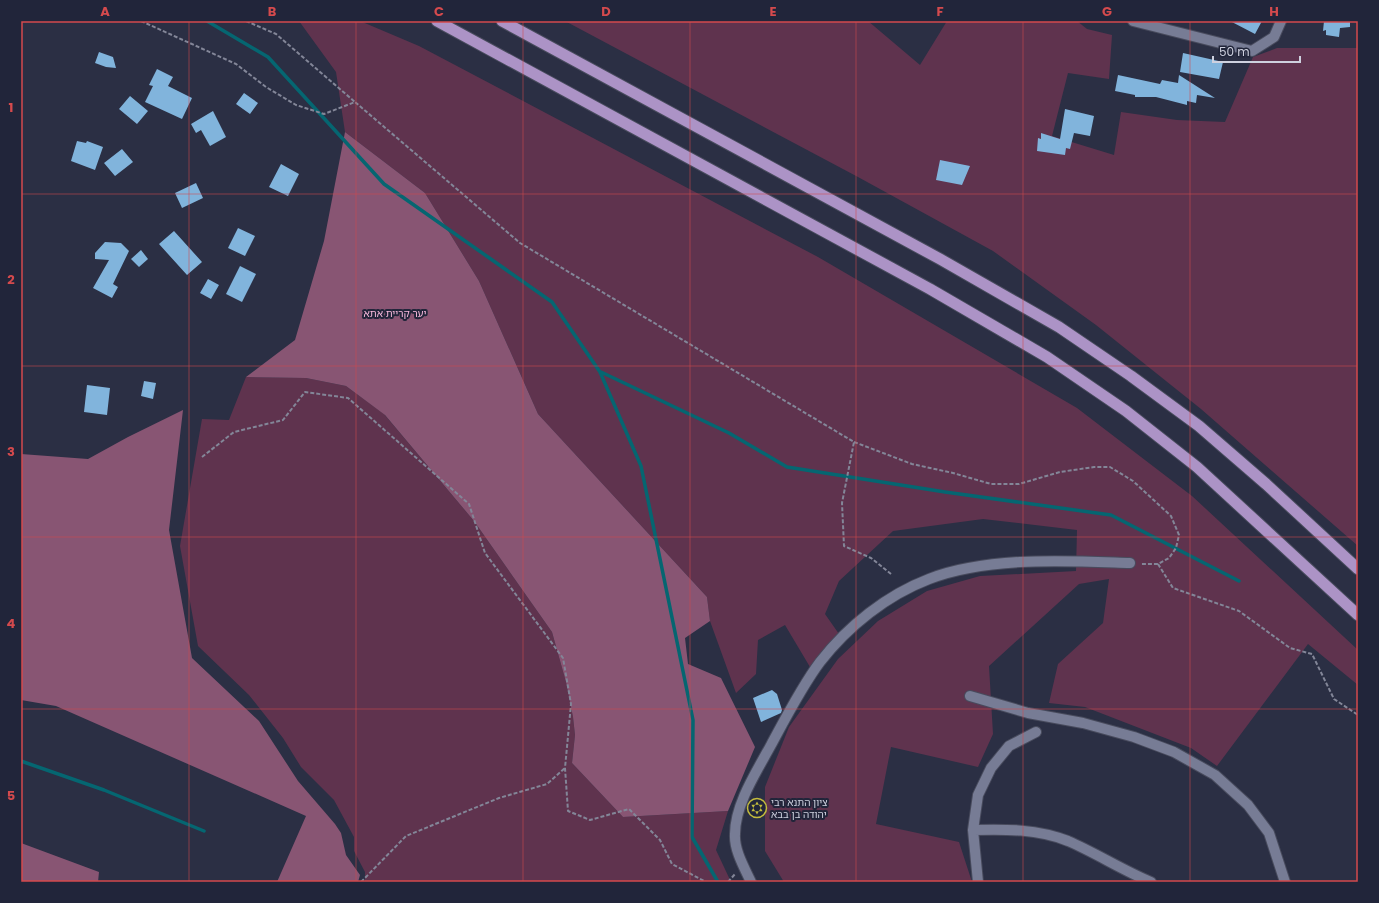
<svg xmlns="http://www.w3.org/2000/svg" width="1379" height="903" viewBox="0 0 1379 903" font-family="Poppins,'Noto Sans Hebrew',sans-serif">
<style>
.green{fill:#5f334e}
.forest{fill:#885573}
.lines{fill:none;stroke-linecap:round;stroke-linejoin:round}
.stream{stroke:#056671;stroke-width:3.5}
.building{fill:#81b4dc}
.minor-casing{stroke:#484b5d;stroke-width:12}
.trunk-casing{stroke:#484b5d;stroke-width:13}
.path{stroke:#838698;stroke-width:2;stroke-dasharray:4 2;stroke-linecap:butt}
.minor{stroke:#777c95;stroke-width:10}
.trunk{stroke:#ac93c6;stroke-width:11}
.grid{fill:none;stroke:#d44a4d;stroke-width:1;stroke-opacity:0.55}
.labels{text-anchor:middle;stroke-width:4;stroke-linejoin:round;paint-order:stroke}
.park-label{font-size:10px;fill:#fbbbdf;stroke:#21253a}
.poi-label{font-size:10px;fill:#ced1df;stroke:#21253a;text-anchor:start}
.neatline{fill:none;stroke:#d44a4d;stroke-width:1.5}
.grid-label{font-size:13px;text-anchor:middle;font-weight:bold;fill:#d44a4d}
</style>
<rect width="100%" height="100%" fill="#2b2f44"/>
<!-- green -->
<path class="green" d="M299 21H360L419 46 818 257 1077 408 1192 496 1358 650V685L1308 644 1217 766 1191 748 1085 707 1049 703 1058 664 1103 623 1109 579 1079 584 989 666 993 734 978 767 891 747 876 824 959 842 972 882H784L765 851V787L789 727 838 659 878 621 927 591 980 576 1076 571 1077 530 983 519 893 531 839 581 825 614 839 634 810 667 785 625 758 640 756 674 736 693 710 621 707 597 538 414 479 281 425 193 345 132 336 72Z
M565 21H868L920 65 947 21H1077L1087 29 1112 35 1109 79 1068 73 1052 136 1114 155 1121 112 1177 120 1225 122 1253 57 1277 48H1358V546L1201 409 1096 325 993 251 858 177Z
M246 377 306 378 346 386 384 414 474 521 552 632 566 682 573 717 575 735 572 763 623 817 728 811 716 850 731 882H365V872L354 851V837L334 800 301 767 283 738 249 695 198 646 180 546 202 419 229 420Z"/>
<!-- forest -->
<path class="forest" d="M345 132 425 193 479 281 538 414 707 597 710 621 685 638 688 664 721 678 755 747 728 811 623 817 572 763 575 735 573 717 566 682 552 632 474 521 385 415 346 386 306 378 246 377 295 340 324 241Z
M183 410 169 530 192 658 259 721 298 781 335 824 341 833 346 855 360 875 358 882H277L306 816 56 706 21 700V454L88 459 128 437Z
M21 843 99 872 98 882H21Z"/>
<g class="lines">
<!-- stream -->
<path class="stream" d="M207 21 268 57 384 184 552 302 600 372 641 466 693 720 692 837 718 882
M601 372 729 433 787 467 945 492 1111 515 1239 581
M21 761 104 790 204 831"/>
</g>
<!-- building -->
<path class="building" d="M1230 21H1262L1255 34Z
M1324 21H1350V27L1340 28 1339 37 1326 35V30L1323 31Z
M99 52 113 57 116 68 106 67 95 63Z
M1183 53 1223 62 1219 79 1180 72Z
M157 69 173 77 168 86 192 98 182 119 145 102 153 86 149 85Z
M1118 75 1160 84 1162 80 1178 83 1179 75 1215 98 1197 95 1196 103 1187 101V105L1156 97H1135V95L1115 91Z
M244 93 258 103 250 114 236 104Z
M130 96 148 111 137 124 119 109Z
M1065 109 1094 116 1090 136 1074 133 1070 149 1066 148 1065 155 1037 151 1038 138 1041 139V133L1060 139Z
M213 111 226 137 210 146 201 130 196 133 191 124Z
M77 141 86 143 87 141 103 147 95 170 71 161Z
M122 149 133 162 115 176 104 163Z
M940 160 970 166 962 185 936 180Z
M281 164 299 174 288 196 269 187Z
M196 183 203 198 182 208 175 193Z
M238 228 255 236 245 256 228 248Z
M174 231 202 262 187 275 159 244Z
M105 242 121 243 129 251 113 284 118 287 112 298 93 288 109 260 95 259V253Z
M141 250 148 259 139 267 131 259Z
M240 266 256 274 242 302 226 294Z
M208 279 219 285 211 299 200 293Z
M144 381 156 383 153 399 141 396Z
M87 385 110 388 107 415 84 412Z
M772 690 777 694 782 710 781 713 761 722 753 698Z"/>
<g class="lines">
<defs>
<path id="minor" d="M1133 21 1252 51 1274 37 1281 21
M970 696 1028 713 1083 723 1134 737 1174 752 1215 775 1248 805 1269 833 1285 882
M973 830C1005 829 1038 829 1068 841 1096 853 1122 870 1151 882
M751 882C744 867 734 850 735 834 735 804 757 771 771 745 785 719 802 686 820 662 848 626 887 595 929 579 988 556 1068 561 1130 563
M978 882 973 830 978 795 991 768 1009 746 1036 732"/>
<path id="trunk" d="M437 21 930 289 1047 357 1126 411 1197 467 1358 615
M502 21 940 259 1059 327 1131 376 1199 426 1266 484 1358 569"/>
</defs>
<!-- minor casing -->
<use href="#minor" class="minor-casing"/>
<!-- trunk casing -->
<use href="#trunk" class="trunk-casing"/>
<!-- path -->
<path class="path" d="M141 21 236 64 266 87 296 105 324 114 355 102 520 243 854 442 842 503 844 546 871 558 891 574
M246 21 276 34 355 102
M854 442 912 464 953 473 991 484H1019L1060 472 1094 467H1110L1133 481 1171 516 1179 535 1176 548 1169 558 1158 564H1140
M202 457 234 432 283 420 305 392 348 398 469 504 485 553 563 658 571 704 565 768 568 811 590 820 629 809 660 840 672 864 706 882
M1158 564 1173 588 1239 611 1290 648 1312 654 1334 699 1358 715
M361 882 406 836 499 798 547 784 565 768
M728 882 735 874"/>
<!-- minor -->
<use href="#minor" class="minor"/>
<!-- trunk -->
<use href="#trunk" class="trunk"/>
</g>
<!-- grid -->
<path class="grid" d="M189 21V882M356 21V882M523 21V882M690 21V882M856 21V882M1023 21V882M1190 21V882M21 194H1358M21 366H1358M21 537H1358M21 709H1358"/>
<!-- icons -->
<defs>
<symbol id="synagogue-ring" viewBox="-11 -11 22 22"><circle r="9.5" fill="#21253a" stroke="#c4bc3d" stroke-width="1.5"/><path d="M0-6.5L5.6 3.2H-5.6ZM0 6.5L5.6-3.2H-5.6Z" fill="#c4bc3d"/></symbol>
</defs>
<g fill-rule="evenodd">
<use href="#synagogue-ring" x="746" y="797" width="22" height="22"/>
</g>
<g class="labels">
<!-- park labels -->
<g class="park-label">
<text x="395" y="317">יער קריית אתא</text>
</g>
<!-- poi labels -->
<g class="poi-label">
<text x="771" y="806">ציון התנא רבי<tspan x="771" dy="12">יהודה בן בבא</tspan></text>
</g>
</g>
<!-- border -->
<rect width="1379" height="903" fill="none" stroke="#21253a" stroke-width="44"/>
<!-- scale -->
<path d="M1213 56v6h87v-6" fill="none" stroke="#ced1df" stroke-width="2"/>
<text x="1219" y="56" font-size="12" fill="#ced1df" stroke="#21253a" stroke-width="3" paint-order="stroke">50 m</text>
<rect x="22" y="22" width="1335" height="859" class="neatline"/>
<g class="grid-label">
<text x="105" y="16">A</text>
<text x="272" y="16">B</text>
<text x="439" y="16">C</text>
<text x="606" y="16">D</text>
<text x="773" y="16">E</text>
<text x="940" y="16">F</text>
<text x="1107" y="16">G</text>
<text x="1274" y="16">H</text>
<text x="11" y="112">1</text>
<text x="11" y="284">2</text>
<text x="11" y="456">3</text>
<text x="11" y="628">4</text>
<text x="11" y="800">5</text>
</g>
</svg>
